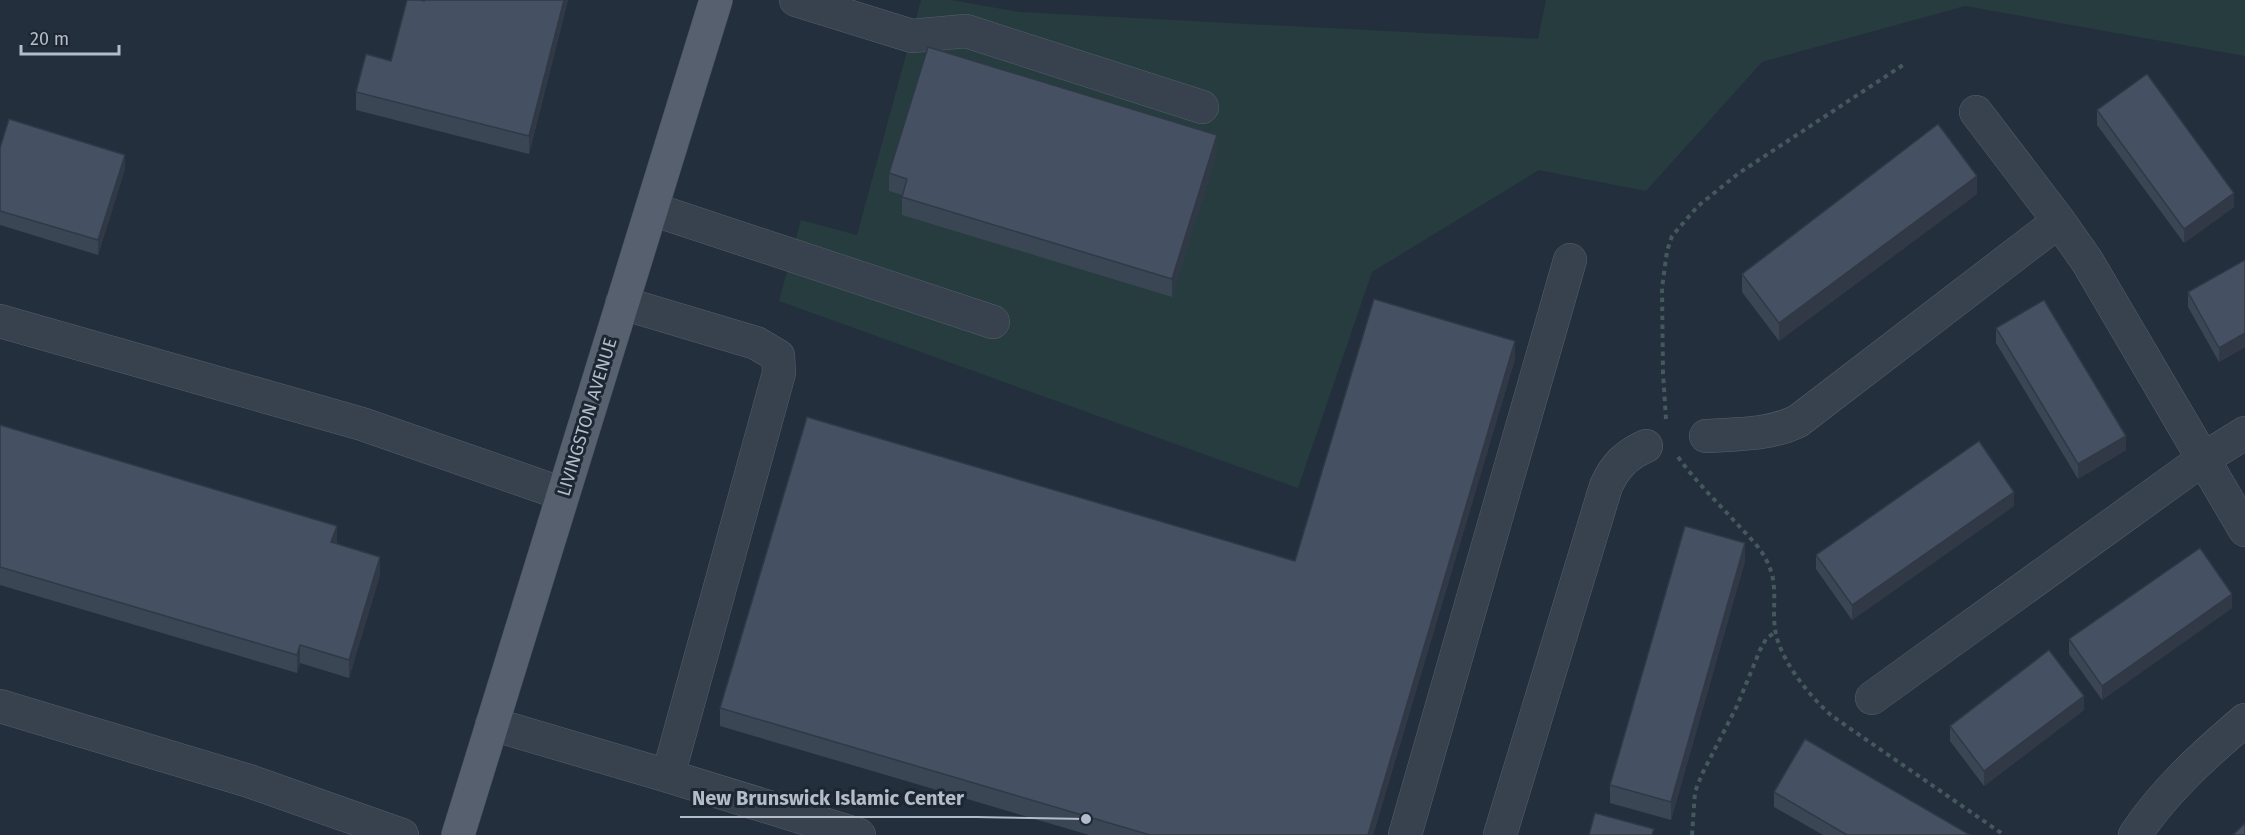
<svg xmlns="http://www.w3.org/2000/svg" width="2245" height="835" viewBox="0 0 2245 835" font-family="'Fira Sans',sans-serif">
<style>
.green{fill:#263c3f}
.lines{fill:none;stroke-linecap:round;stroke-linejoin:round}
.minor-casing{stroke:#565f6c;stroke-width:34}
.major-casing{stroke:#414a57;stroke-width:34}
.path{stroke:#44595c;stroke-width:4;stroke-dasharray:4.5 4.5;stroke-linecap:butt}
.minor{stroke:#38414e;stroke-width:33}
.major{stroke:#56606e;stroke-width:33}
.wall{fill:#3b4654}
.shaded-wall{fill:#303945}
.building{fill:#455162;stroke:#303945;stroke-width:1.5}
.labels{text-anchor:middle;stroke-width:6;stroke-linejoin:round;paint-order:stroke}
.street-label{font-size:18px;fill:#b4bcc9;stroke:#1d2633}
.leader{fill:none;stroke:#b4bcc9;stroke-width:2}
.callout-dot{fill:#b4bcc9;stroke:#1d2633;stroke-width:2}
.callout-label{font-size:20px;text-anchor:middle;font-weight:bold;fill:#b4bcc9;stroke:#1d2633;stroke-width:6;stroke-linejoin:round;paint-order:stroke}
</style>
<rect width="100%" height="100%" fill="#242f3e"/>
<!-- green -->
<path class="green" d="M921 0H951L1020 12 1538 39 1546 0H2245V56L1965 6 1762 62 1646 191 1539 170 1372 272 1298 488 779 301 801 220 857 235Z"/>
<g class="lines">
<defs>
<path id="minor" d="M796 0 912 36 966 31 1202 107
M1976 112 2059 221 2087 261 2245 530
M652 209 993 322
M622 303 756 343 778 356 779 373 668 776
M0 321 362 424 563 494
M1706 436C1738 434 1770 435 1798 421L2059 221
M1872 698 2203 459 2245 433
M0 706 249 781 402 835
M492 724 668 776 859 835
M1405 835 1570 260
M1500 835 1606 486C1615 466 1626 455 1646 446
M2135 835C2164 791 2205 754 2245 720"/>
<path id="major" d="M458 835 716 0"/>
</defs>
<!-- minor casing -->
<use href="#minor" class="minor-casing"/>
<!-- major casing -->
<use href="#major" class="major-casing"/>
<!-- path -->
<path class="path" d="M1666 419 1663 373 1662 288 1667 251 1672 236 1698 206 1739 173 1903 65
M1678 457C1696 482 1718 503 1739 526 1750 538 1763 550 1769 566 1778 586 1772 608 1775 629 1779 659 1810 697 1832 716L2004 835
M1692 835 1695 792 1702 774 1737 706 1760 650 1766 639 1775 632"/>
<!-- minor -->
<use href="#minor" class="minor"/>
<!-- major -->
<use href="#major" class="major"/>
</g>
<!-- wall -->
<path class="wall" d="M568 0 529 154 356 110V92L391 61 424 1Z
M2097 110 2234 207 2184 243 2097 125Z
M0 148 125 169 98 255 0 225Z
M1217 153 1172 297 902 215V195L889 191V173Z
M1977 194 1779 341 1742 292V274Z
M2245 260V347L2219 362 2188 307V292Z
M1996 328 2126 450 2078 479 1996 343Z
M1515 359 1373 835H1089L720 726V708L1295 561Z
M0 425 337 544 380 575 349 678 300 663 297 673 0 585Z
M2014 506 1852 620 1816 569V555Z
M1745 561 1671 820 1610 803V785Z
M2232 608 2102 700 2069 654V639Z
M2084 710 1984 786 1950 741V726Z
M1774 792 1970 835H1823L1774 807Z"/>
<!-- shaded-wall -->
<path class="shaded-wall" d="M564 0H568L529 154V136Z
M1217 135V153L1172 297V279Z
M125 155V169L98 255V240Z
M1977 176V194L1779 341V323Z
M2234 193V207L2184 243V229Z
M2245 333V347L2219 362V348Z
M1515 341V359L1373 835H1368Z
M2126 436V450L2078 479V464Z
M2014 492V506L1852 620V605Z
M337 526V544L331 542Z
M1745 543V561L1671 820V802Z
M380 557V575L349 678V660Z
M2232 594V608L2102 700V686Z
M300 645V663L297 673V655Z
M2084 696V710L1984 786V771Z"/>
<!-- building -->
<path class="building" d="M407 0H420L424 1V0H564L529 136 356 92 366 54 391 61Z
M928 47 1217 135 1172 279 902 197 907 179 889 173Z
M2147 74 2234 193 2184 229 2097 110Z
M9 119 125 155 98 240 0 211V148Z
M1938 124 1977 176 1779 323 1742 274Z
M2245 260V333L2219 348 2188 292Z
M1374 299 1515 341 1368 835H1150L720 708 807 417 1295 561Z
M2044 300 2126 436 2078 464 1996 328Z
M0 425 337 526 331 542 380 557 349 660 300 645 297 655 0 567Z
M1979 441 2014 492 1852 605 1816 555Z
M1685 526 1745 543 1671 802 1610 785Z
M2200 548 2232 594 2102 686 2069 639Z
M2049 650 2084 696 1984 771 1950 726Z
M1805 739 1970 835H1847L1774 792Z
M1595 813 1654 829 1652 835H1589Z
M2245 823V835H2233Z"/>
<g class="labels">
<!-- street labels -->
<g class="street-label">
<text transform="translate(587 417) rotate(-73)" y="6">LIVINGSTON AVENUE</text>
</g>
</g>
<!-- callouts -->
<path class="leader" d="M1086 819L976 817H680"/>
<circle class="callout-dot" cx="1086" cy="819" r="6"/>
<g class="callout-label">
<text x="828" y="805">New Brunswick Islamic Center</text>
</g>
<!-- scale -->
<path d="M21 45v9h98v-9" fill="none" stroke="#b4bcc9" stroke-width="3"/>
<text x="30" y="45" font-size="18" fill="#b4bcc9" stroke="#1d2633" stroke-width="4.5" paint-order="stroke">20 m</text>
</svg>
